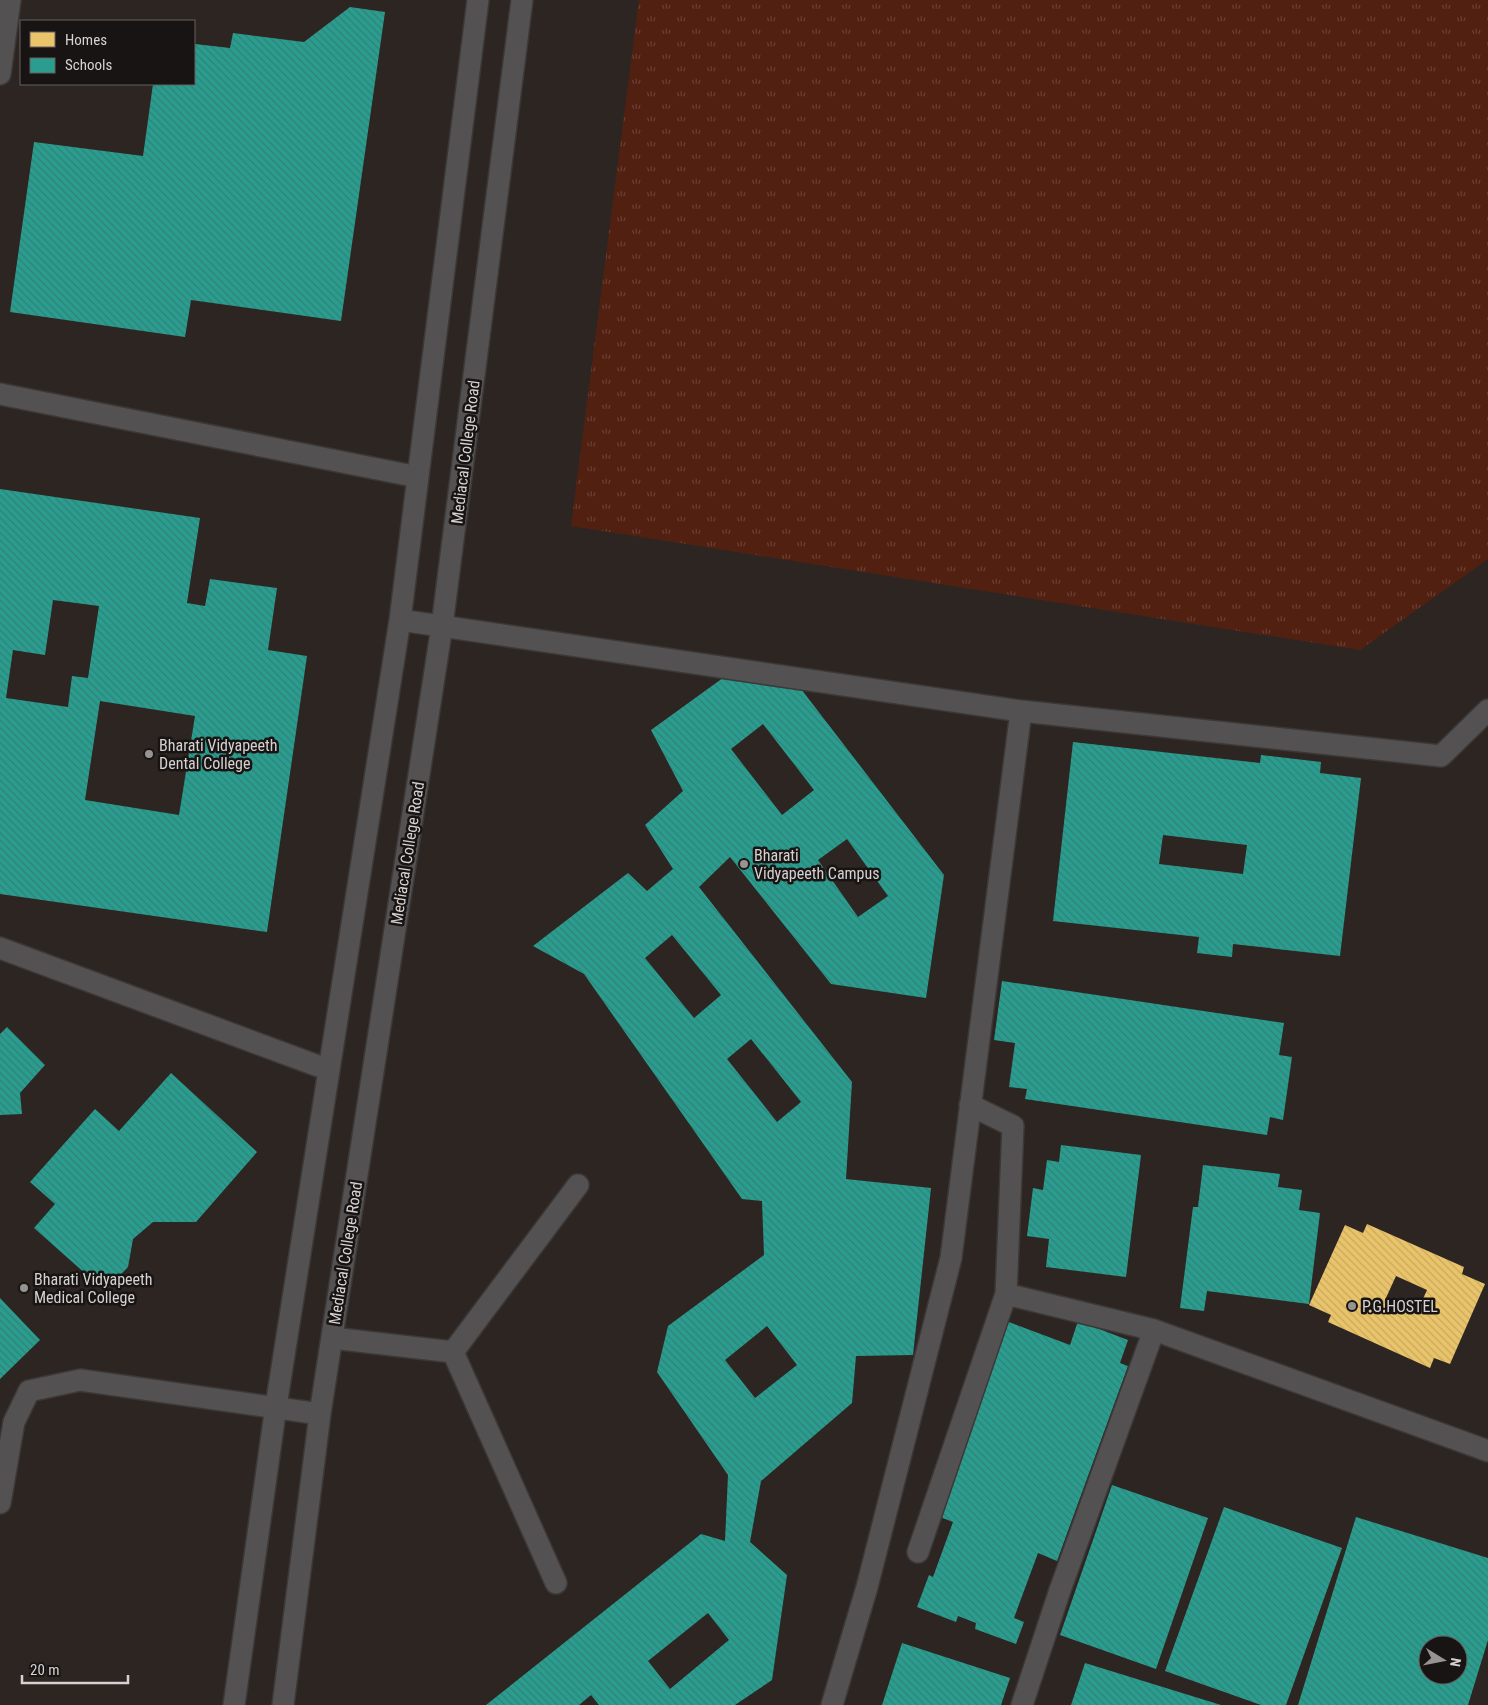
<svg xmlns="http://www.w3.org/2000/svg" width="1488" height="1705" viewBox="0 0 1488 1705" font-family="'Roboto Condensed',sans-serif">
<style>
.built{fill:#2d2522;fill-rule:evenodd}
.grass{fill:url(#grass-tufts)}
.homes{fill:url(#homes-back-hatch);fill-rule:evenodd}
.schools{fill:url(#schools-back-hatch);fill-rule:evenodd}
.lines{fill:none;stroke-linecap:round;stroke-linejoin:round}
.service-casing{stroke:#3b3837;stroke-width:24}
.service{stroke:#535151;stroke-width:21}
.poi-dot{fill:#969392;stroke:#181413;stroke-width:2}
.labels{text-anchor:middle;stroke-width:5;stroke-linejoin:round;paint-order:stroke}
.street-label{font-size:16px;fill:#d5d2d1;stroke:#181413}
.poi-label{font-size:16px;fill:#d5d2d1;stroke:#181413;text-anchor:start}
</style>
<defs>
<pattern id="grass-tufts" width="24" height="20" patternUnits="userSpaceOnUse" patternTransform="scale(1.25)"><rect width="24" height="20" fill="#522011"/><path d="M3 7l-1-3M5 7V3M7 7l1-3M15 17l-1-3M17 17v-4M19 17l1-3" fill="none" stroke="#6a4033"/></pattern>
<pattern id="homes-back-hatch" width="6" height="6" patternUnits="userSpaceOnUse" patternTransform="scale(1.25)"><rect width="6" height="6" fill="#e9c46a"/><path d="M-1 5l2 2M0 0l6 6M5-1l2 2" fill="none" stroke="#c7a961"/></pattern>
<pattern id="schools-back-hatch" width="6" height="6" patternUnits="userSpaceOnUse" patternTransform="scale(1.25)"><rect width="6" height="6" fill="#2a9d8f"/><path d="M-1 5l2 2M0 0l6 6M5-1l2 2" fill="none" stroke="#318177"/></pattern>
</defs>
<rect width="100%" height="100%" fill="#201e1d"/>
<!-- built -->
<path class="built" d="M0 0H1488V1705H0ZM21 21H194V84H21ZM1428 1645H1458V1675H1428Z"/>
<!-- grass -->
<path class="grass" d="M639 0H1488V559L1360 650 571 526Z"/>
<!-- homes -->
<path class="homes" d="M1367 1224 1464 1267 1462 1274 1485 1284 1450 1364 1434 1358 1430 1368 1328 1322 1331 1315 1309 1305 1345 1225 1363 1233ZM1396 1276 1427 1290 1416 1314 1385 1300Z"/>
<!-- schools -->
<path class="schools" d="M350 7 385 12 341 321 191 300 185 337 10 312 34 142 143 156 153 84H194L195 44 230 48 233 33 304 42Z
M0 489 200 518 187 603 205 606 210 579 277 588 268 650 307 656 267 932 0 894ZM53 600 99 606 88 678 72 676 68 707 6 698 13 650 45 655ZM100 701 195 716 179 815 85 800Z
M727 675 798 685 944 875 926 998 831 984 730 857 699 887 852 1082 846 1179 931 1188 913 1355 856 1356 852 1403 761 1481 750 1542 787 1575 772 1680 735 1705H599L591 1695 579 1705H486L701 1534 725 1541 728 1475 657 1372 668 1326 764 1255 762 1201 742 1199 584 974 533 946 628 873 647 891 673 869 645 825 683 791 651 730ZM763 724 814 790 782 815 731 749ZM847 839 888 896 858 917 818 860ZM672 935 721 995 694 1018 645 958ZM751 1039 801 1102 777 1122 727 1059ZM767 1326 797 1365 755 1398 725 1360ZM708 1613 729 1640 670 1689 648 1661Z
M1073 742 1260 763 1261 755 1321 762 1320 773 1361 778 1340 956 1233 944 1232 957 1197 953 1199 937 1053 921ZM1163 835 1247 845 1243 874 1159 864Z
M1002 981 1284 1023 1279 1055 1292 1057 1283 1120 1270 1117 1267 1135 1025 1099 1027 1089 1009 1087 1015 1043 994 1040Z
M7 1027 45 1065 20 1093 22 1114 0 1115V1034Z
M171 1073 257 1152 196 1222H153L133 1239 128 1267 105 1291 34 1228 55 1204 30 1182 95 1109 119 1131Z
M1061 1145 1141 1155 1126 1277 1046 1267 1049 1239 1027 1236 1033 1188 1043 1190 1047 1160 1059 1162Z
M1203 1165 1280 1174 1278 1187 1302 1190 1299 1210 1320 1213 1309 1304 1207 1291 1204 1311 1180 1308 1193 1207H1198Z
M0 1298 40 1340 0 1379Z
M1006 1321 1070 1345 1078 1321 1128 1340 1120 1363 1128 1366 1057 1561 1038 1553 1014 1618 1024 1622 1016 1644 975 1629 976 1623 958 1616 956 1622 917 1607 929 1575 933 1577 953 1522 935 1515Z
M1112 1485 1208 1518 1156 1669 1060 1635Z
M1224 1507 1342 1548 1286 1705H1261L1165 1671Z
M1356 1517 1488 1558V1640L1468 1705H1298ZM1428 1645H1458V1675H1428Z
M902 1643 1010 1678 1001 1705H882Z
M1085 1663 1221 1705H1071Z"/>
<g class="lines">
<defs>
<path id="service" d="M0 74 10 0
M0 394 418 477
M400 620 1021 711 1441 756 1488 710
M0 948 329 1070
M1006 1294 1154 1330 1488 1451
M332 1338 453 1352 556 1583
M453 1352 578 1185
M0 1503 14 1422 29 1391 80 1380 320 1414
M918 1552 1006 1294 1013 1126 970 1105
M234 1705 276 1406 400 620 478 0
M283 1705 320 1414 442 626 522 0
M832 1705 867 1587 951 1258 1021 711
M1022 1705 1060 1590 1154 1330"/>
</defs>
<!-- service casing -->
<use href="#service" class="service-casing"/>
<!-- service -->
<use href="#service" class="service"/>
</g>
<!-- markers -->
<g class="poi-dot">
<circle cx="149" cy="754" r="5"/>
<circle cx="744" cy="864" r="5"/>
<circle cx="24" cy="1288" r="5"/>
<circle cx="1352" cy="1306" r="5"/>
</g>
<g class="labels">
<!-- street labels -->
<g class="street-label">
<text transform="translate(465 452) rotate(-83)" y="6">Mediacal College Road</text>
<text transform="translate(407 853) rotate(-81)" y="6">Mediacal College Road</text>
<text transform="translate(345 1253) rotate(-81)" y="6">Mediacal College Road</text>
</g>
<!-- poi labels -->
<g class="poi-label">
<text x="159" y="751">Bharati Vidyapeeth<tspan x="159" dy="18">Dental College</tspan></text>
<text x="754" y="861">Bharati<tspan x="754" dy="18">Vidyapeeth Campus</tspan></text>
<text x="34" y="1285">Bharati Vidyapeeth<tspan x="34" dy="18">Medical College</tspan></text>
<text x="1362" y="1312">P.G.HOSTEL</text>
</g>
</g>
<!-- legend -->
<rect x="20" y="20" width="175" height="65" fill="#181413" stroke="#64605f"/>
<rect x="30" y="32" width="25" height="15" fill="#e9c46a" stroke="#64605f"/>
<text x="65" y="45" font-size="15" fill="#d5d2d1">Homes</text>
<rect x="30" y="58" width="25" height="15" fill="#2a9d8f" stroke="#64605f"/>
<text x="65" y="70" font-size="15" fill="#d5d2d1">Schools</text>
<!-- north arrow -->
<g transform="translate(1443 1660) rotate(100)"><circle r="24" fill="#181413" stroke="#64605f"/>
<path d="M0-4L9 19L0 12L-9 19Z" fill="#969392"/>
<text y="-8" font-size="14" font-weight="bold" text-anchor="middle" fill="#d5d2d1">N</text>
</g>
<!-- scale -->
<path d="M22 1675v8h106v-8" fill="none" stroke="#d5d2d1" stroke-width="2.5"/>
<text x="30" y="1675" font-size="15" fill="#d5d2d1" stroke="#181413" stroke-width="4" paint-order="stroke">20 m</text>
</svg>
